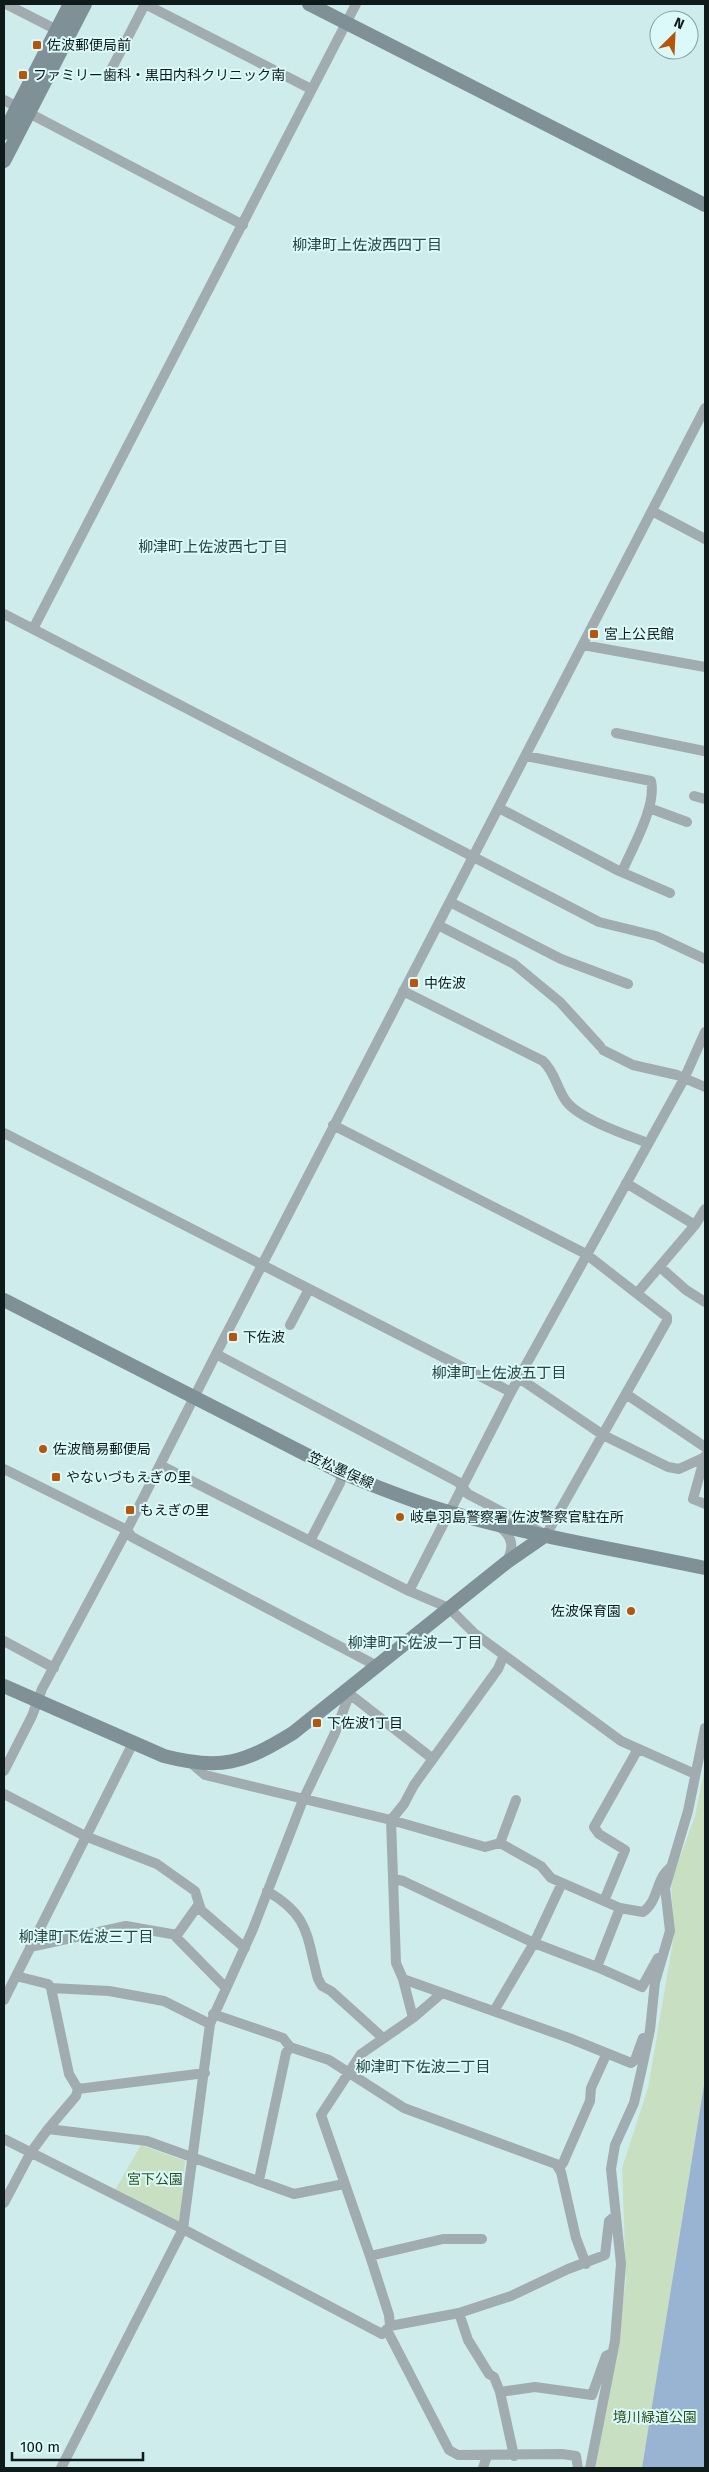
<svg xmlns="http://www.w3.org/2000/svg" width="709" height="2472" viewBox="0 0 709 2472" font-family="'Fira Sans','Noto Sans JP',sans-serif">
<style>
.green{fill:#c9dfc1}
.water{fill:#99b3d3}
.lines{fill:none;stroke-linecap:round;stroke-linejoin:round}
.street{stroke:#a1acb0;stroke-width:10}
.secondary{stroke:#7f9097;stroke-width:14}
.poi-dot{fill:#b5560c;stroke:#dbf9f9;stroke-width:2}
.labels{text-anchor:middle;stroke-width:4;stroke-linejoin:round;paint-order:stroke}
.poi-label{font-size:14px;fill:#0f1a1a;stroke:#dbf9f9;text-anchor:start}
.street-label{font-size:14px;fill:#0f1a1a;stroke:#dbf9f9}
.park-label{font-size:14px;fill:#2d4f1f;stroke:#dbf9f9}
.neighbourhood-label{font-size:15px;fill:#2a4444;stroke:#dbf9f9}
</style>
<rect width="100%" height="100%" fill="#ceecec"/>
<!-- green -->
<path class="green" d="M705 1766V2468H595L619 2332 626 2279 622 2168 648 2088 674 1935 671 1882 695 1816Z
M141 2145 185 2161 180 2222 115 2190Z"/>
<!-- water -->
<path class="water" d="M705 2079V2468H642Z"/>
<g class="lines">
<!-- street -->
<path class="street" d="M6 4 57 30
M145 4 311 89
M112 68 145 4
M4 100 243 225
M652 511 705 539
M4 614 599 922 656 936 705 959
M33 629 356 4
M583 645 705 667
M616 733 704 751
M526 756 651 781C657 806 632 848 622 872
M694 796 705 799
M499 808 619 871 670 893
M649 808 687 822
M450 902 561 959 628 984
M438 925 514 964 560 1002 600 1046
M403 991 543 1061C555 1072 557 1089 566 1101 579 1119 627 1135 648 1143
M603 1050 633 1065 677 1075 705 1087
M4 1133 511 1392
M626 1183 695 1225
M660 1267 686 1290 705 1302
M638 1292 695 1225 705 1209
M290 1325 309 1289
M216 1354 458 1482 468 1494 546 1535 667 1321V1317L586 1254 333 1125
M519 1378 603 1435 668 1467 679 1469 705 1457
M626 1394 705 1447
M705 1456 693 1499 705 1504
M160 1465 409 1591 449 1608 474 1633 621 1741 695 1774
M4 1469 127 1530 132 1537 377 1666
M500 1527C513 1537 514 1547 507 1561
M310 1541 340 1483 342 1473
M409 1591 511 1392 684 1079 705 1032
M4 1641 54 1668
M347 1692 433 1759
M191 1763 205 1775 391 1820 485 1847 500 1843 541 1866 551 1878 620 1908 643 1912C659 1901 655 1879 671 1867
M4 1771 32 1716 42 1689 127 1530 216 1354 705 408
M4 1794 85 1836 157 1864 195 1891 201 1910 245 1948
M500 1843 516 1800
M394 1879 403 1881 534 1943 597 1967 642 1987 658 1958
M267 1891C310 1916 306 1935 318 1979L322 1986 331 1991 383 2038
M604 1901 625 1850 599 1834 594 1827 638 1749
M174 1935 226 1988
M30 1947 126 1926 177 1935 199 1904
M597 1967 620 1908
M16 1976 48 1984 51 1988 69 2074 78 2089 76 2096 48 2129
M403 1979 569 2038 631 2063 635 2060 643 2038
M51 1988 109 1991 164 2001 210 2024
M442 1993 413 2018 403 1979 396 1963 391 1820 404 1804 414 1785 498 1669 504 1655
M4 2000 133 1743
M494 2011 534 1943 562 1883
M213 2014 283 2038 290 2047 329 2060 404 2108 556 2164 561 2172 576 2238 586 2264
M78 2089 205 2073
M4 2139 183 2229 382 2334 390 2326 459 2313 511 2296 568 2269 605 2255 609 2221 615 2216
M559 2168 563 2163 590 2101 591 2088 606 2055
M259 2180 286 2053 290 2047
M4 2203 31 2152 48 2129 147 2141 294 2194 344 2184
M370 2256 443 2239H482
M459 2313 468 2340 489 2374 494 2377 500 2392 514 2456
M390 2326 389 2315 370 2256 321 2115 361 2054 413 2018
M387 2330 449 2450 458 2455 562 2454 576 2456 578 2468
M500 2392 535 2387 592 2395 606 2356 612 2353
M61 2468 183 2229 210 2024 253 1929 303 1800 335 1733 349 1695
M483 2468 487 2456
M590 2468 615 2341 621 2264 611 2169 615 2145 634 2103 642 2068 650 2030 655 1982 670 1931 665 1888 688 1811 705 1728"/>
<!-- secondary -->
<path class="secondary" d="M309 4 705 205
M4 133 70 4
M4 161 85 4
M4 1300 342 1473C378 1487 413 1502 449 1512 533 1536 620 1550 705 1568
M4 1686 164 1756C221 1771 244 1763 293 1733L507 1562 546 1535"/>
</g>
<!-- markers -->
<g class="poi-dot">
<rect x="32" y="40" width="10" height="10" rx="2.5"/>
<rect x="18" y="70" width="10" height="10" rx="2.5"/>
<rect x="589" y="629" width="10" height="10" rx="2.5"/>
<rect x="409" y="978" width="10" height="10" rx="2.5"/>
<rect x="228" y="1332" width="10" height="10" rx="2.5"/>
<circle cx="43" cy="1449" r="5"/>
<rect x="51" y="1472" width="10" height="10" rx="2.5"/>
<rect x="125" y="1505" width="10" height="10" rx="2.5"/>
<circle cx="400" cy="1517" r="5"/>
<circle cx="631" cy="1611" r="5"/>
<rect x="312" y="1718" width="10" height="10" rx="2.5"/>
</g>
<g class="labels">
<!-- poi labels -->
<g class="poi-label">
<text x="47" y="50">佐波郵便局前</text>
<text x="33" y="80">ファミリー歯科・黒田内科クリニック南</text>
<text x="604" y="639">宮上公民館</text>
<text x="424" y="988">中佐波</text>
<text x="243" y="1342">下佐波</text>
<text x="53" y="1454">佐波簡易郵便局</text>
<text x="66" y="1482">やないづもえぎの里</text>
<text x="140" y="1515">もえぎの里</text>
<text x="410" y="1522">岐阜羽島警察署 佐波警察官駐在所</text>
<text x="621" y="1616" text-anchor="end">佐波保育園</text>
<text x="327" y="1728">下佐波1丁目</text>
</g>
<!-- street labels -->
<g class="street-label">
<text transform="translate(341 1470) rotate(24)" y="5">笠松墨俣線</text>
</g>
<!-- park labels -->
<g class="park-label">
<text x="155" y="2184">宮下公園</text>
<text x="655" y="2422">境川緑道公園</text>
</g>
<!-- neighbourhood labels -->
<g class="neighbourhood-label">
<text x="367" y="250">柳津町上佐波西四丁目</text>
<text x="213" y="552">柳津町上佐波西七丁目</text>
<text x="499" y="1378">柳津町上佐波五丁目</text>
<text x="415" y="1648">柳津町下佐波一丁目</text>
<text x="86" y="1942">柳津町下佐波三丁目</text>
<text x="423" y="2072">柳津町下佐波二丁目</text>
</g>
</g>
<!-- border -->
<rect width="709" height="2472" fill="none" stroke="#0f1a1a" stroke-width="10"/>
<!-- north arrow -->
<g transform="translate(674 35) rotate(24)"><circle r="24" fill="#dbf9f9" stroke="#89a0a0"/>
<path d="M0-4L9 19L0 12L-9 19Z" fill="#b5560c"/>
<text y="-8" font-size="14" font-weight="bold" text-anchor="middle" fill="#0f1a1a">N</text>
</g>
<!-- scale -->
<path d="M12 2452v8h131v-8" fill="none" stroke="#0f1a1a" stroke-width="2.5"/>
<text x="20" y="2452" font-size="15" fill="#0f1a1a" stroke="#dbf9f9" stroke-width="4" paint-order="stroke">100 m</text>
</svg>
